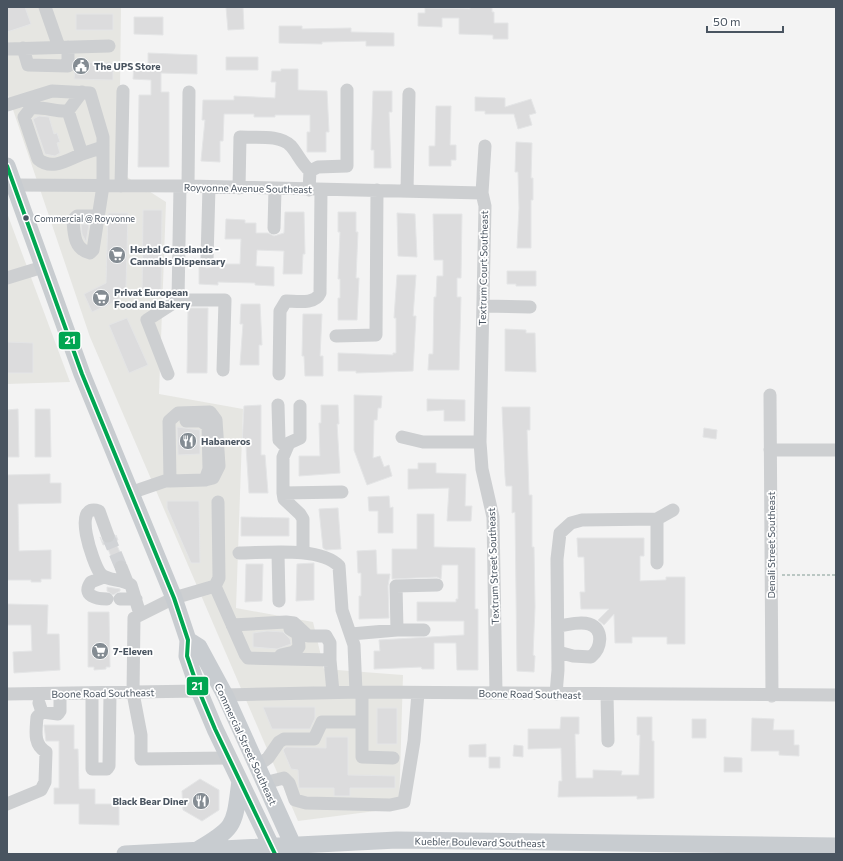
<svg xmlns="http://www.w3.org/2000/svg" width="843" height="861" viewBox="0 0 843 861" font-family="Commissioner,sans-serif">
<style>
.commercial{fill:#e6e6e2}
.building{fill:#dcdcdd;stroke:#e4e5e6}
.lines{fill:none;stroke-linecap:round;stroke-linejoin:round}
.minor-tunnel{stroke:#d1d3d6;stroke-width:13;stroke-dasharray:13 6;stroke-linecap:butt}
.path{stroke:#bac7c3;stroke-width:2;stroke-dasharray:3 2;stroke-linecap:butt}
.minor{stroke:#cdcfd1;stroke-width:13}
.major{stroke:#c8ccd0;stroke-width:17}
.bus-1-casing{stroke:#fff;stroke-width:7}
.bus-1{stroke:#00a651;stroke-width:4}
.bus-dot{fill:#495460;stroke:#fff;stroke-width:1.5}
.labels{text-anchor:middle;stroke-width:3.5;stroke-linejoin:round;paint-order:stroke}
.bus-label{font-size:9px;fill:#495460;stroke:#fff;text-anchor:start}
.poi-label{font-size:10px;font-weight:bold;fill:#495460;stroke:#fff;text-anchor:start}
.street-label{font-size:10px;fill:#495460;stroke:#fff}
.line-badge{stroke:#fff;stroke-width:1.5}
.badge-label{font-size:11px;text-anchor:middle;font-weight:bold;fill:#fff}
</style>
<rect width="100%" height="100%" fill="#f3f3f3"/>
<!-- commercial -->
<path class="commercial" d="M7 7H121L119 172 166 202 159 394 243 409 236 608 313 622 324 669 403 675 399 808 298 821 90 337 7 92Z
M7 213 70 382 7 384Z"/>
<!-- building -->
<path class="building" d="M7 7H25L31 24 7 32Z
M226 7 243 8 244 29 228 30Z
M470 7H492V12H494V23H508V39H493V35L459 34V18H442V27L418 26V13H425V8L470 9Z
M76 14H113V30H76Z
M134 17H163V35L134 34Z
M279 26H302V29L351 28V32L394 33V46H366V41L322 42V44L279 43Z
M148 53 197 55V74L161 73V92H169V167H138L139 95H151V80L133 79 134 65 148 66Z
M226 57H258V70H226Z
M76 62 113 63V80L74 79Z
M281 69H298V90L327 91 329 132H326V152H307V132H310V115H275V117H254V114H224L223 141H220V162L201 161 205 120H202L203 100H234V96L275 98 276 82H271L272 71H281Z
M373 91H392V112H389L391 168H374V150H371Z
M475 97 505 98V107L531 99 536 113 529 115 532 125 518 129 514 114H485V111H475Z
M436 106H451L450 145H456V160H451V166H429V146H435Z
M39 116 49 117 54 134 57 133 60 142 57 143 60 153 55 156 45 154 33 119Z
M516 142 532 143 531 178H533V200H531V248H517L519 208 518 172H515Z
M143 210H162L161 296H142Z
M285 212H304L305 254H303L302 274H283L284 251 257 250 256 266 274 267V286L255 285V283L218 282V285L199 284V266L207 268 218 266V264H240L241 239H225L226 219 245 220V223H256V233H268L274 236 284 233Z
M338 212H356V232H358L356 278H359L357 320H338V298H340V279H338L340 232H338Z
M108 213H128L126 287 117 301 92 312 84 294 106 283Z
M397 213 415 214 417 257 398 256Z
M433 214H462L461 278H457V297H461L459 370H428L429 354H433L434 297H436L437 276H443V260H434Z
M81 224H89L86 242 82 234Z
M507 271H536V286H516V284H507Z
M397 275H416L413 316H416L413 371 356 373V371H338V353L393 355V353H396V318H394Z
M241 304H260L262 345H259V365H240L243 324H240Z
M188 308H208L207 373H187Z
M303 314H322L320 356H323V376H305L304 356H302Z
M127 318 148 365 129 373 109 325Z
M505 329 526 330V333H535L536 372 505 371Z
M7 342 33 343V373H7Z
M354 395 382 396 381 408H378L377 420H374L373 458 380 456 384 467 389 465 392 476 367 485 354 450Z
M427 399 465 400V421H444V410L427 411Z
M261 405V455H265L268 493H249L246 446H242L244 406Z
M321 405H338L339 424H337L340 473 299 476V456H320L319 423H321Z
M502 407H530V430H527L529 495H532V547H534L535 607 533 655 535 656 534 672 517 671 515 512 512 513V486H506L505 476Z
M18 409 19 457H7V410Z
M35 409H50L51 457H35Z
M177 427 200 430V454L178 455Z
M704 428 717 430 716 439 703 437Z
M418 463H436V473L466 474 465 506H472L471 521H447L449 488 408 489V469H418Z
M50 474V483H61V503L18 504 19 551 51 550V579H41V582H31V580H7V475Z
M389 496 390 508 393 507V533H378V511H369L368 497Z
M167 501H199L200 563H191L167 508Z
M338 508 341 549 326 550 323 548 319 509Z
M417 514H434V547L475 548V609H478V670H457L456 643H434V669H422L421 667 374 669V651H380L379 640 464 635V621H417V602H456V599H458V565H442L441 579 437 577 392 579V549H417Z
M241 517 289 518V536H241Z
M116 535 118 540 115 541 123 559 118 560 114 564 106 544 103 545 100 537 103 542 110 544 114 541Z
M577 538H644V556H640V581L666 580V577H685V644H667V637H632V643H615L614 614 604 625 598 620 609 609H581L580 592H585L584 557H578Z
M376 550 377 574H390L388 586 389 618 359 619V596H361V573H358L357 551Z
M314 563V600L296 601 297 564Z
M246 564H263L262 601 245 602Z
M107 587 120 589V591L113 595 107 591Z
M7 604 48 605 47 634H59L60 670 14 673 13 652 32 651 31 625H7Z
M88 612H109L110 667H106V669L94 670V667H88Z
M267 631 283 632 290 639 291 644 277 649 253 647V633Z
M263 707H315V718L310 729H272Z
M377 708H397V744H377Z
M561 717H579V734H575L576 778H593V770L622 771 621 775H639L640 735H637V717H652V741H654V798L637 799V796L558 797 559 781H562L561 748 528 749V729H560Z
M752 718 774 719 773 730H794V745H799V756L779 755V751H751Z
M692 719H706V738H692Z
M44 725H74V749H78L79 789H95V804H119V825L79 824V804H54V788H59V741H46Z
M326 737H348V775L395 776V788H350V796H334V788H299L298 770 291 769 283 750 286 747 326 748Z
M486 744V757H469V745Z
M514 745 523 746V757L513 756Z
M489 757H500V768H489Z
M724 757 742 758V772H724Z
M200 779 219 790V810L202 821 183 810 182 791Z"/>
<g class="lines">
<!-- minor-tunnel -->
<path class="minor-tunnel" d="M108 536 121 567"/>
<!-- path -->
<path class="path" d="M782 575H836"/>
<!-- minor -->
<path class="minor" d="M45 7 59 47
M23 48 28 65 68 66V47
M7 49 109 46
M82 92 68 111 82 154 103 147
M7 105 52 91 90 93 103 137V186L93 250 90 253C74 249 74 234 73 220L77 216H97
M68 111C55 112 43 106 31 108L24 117 38 159C52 171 67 160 82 154
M485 146 482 193 485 206 480 442 482 469 493 517 496 693
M310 171 318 167 347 166V90
M13 185 188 186 482 193
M121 186 123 91
M188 186 189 92
M239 188 240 137C255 138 280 134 291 146 298 154 301 163 310 171L309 190
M407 191 409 94
M274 228 275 189
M207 260 209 187
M7 278 43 267
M178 300H225L223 370
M483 306 530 307
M336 336 376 335 377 190
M168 374 147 320 178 300 180 186
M279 374 280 311 286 301C296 301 315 305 320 293L321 190
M770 395 772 696
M278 405 279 440 287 448
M300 406V438L289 443 283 457V493L284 499 300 514 303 519V553
M186 421H201L208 426 209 469 205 480
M402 437 423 442H480
M770 450H836
M130 493 165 481H170L205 480 213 478 219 466 216 420 210 412 178 413 169 421 170 481
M283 493 342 492
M657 519V563
M108 536 99 511C71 501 93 563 100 573 107 582 122 578 131 585L140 614
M239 553C264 553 320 546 339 566L342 610 354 645 356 692
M278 553 279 601
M121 567 127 582
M104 577 91 582C81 596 97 599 107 599
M215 586 219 578 218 502
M120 599H136
M232 625 286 622 294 623 308 636H326L330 643V660
M558 626C568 625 579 621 589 624 605 629 601 649 591 657L573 656 558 652
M397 630 396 586 437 585
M351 634 397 630H424
M281 655 294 652 299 647 298 634 290 629
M7 694 199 691
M92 694V769H107L109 766 110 694
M556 694 558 670 557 559 560 533 571 523 582 520 657 519 673 510
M225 695 362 692 836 695
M607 695 608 741
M39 703 42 712 58 714 60 711V694
M362 722V757L393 758
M229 758 141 759V735L133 693 134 618 174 598 215 586 245 654 248 658 330 660 333 692
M257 766 268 758 279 742 284 739H314L322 722H362V692
M264 783 284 778 289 783 295 800 306 803 390 805 404 802 414 741 418 693
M7 804 41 790 45 782 46 752C33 744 36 731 37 717L42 712"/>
<!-- major -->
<path class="major" d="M7 166 82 374 174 598 188 640 187 656 199 691 215 729 275 854
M188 640 199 647 225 695 297 854
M197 850C237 827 234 825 240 781
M125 854 397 840 836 846"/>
<defs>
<path id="bus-1" d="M7 166 82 374 174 598 188 640 187 656 199 691 215 729 275 854"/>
</defs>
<!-- bus-1 casing -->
<use href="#bus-1" class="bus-1-casing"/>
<!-- bus-1 -->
<use href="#bus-1" class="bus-1"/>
</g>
<!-- icons -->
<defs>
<symbol id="civic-disc" viewBox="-11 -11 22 22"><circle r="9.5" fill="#848c93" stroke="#fff"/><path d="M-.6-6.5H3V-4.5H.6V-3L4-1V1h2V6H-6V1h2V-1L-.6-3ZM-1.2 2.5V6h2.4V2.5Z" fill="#fff"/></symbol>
<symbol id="supermarket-disc" viewBox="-11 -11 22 22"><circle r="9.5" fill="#848c93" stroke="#fff"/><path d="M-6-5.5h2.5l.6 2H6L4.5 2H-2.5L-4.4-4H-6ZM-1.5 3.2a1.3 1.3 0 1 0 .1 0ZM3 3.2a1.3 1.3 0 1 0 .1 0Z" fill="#fff"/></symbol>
<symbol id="restaurant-disc" viewBox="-11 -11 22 22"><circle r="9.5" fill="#848c93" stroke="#fff"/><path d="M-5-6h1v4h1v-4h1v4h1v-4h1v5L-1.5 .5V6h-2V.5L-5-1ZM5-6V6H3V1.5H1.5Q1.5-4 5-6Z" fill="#fff"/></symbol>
</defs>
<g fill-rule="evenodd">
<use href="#civic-disc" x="71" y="56" width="20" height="20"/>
<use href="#supermarket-disc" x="107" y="245" width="20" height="20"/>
<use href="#supermarket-disc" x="91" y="288" width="20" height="20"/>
<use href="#restaurant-disc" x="178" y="431" width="20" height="20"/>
<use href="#supermarket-disc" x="90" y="641" width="20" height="20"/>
<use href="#restaurant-disc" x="191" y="791" width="20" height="20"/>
</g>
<!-- markers -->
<circle class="bus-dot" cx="26" cy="218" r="3.5"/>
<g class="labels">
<!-- bus labels -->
<g class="bus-label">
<text x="34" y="222">Commercial @ Royvonne</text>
</g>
<!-- poi labels -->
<g class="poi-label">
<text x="94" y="70">The UPS Store</text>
<text x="130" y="253">Herbal Grasslands -<tspan x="130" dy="12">Cannabis Dispensary</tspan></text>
<text x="114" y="296">Privat European<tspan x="114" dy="12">Food and Bakery</tspan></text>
<text x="201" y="445">Habaneros</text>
<text x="113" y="655">7-Eleven</text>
<text x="188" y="805" text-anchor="end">Black Bear Diner</text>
</g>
<!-- street labels -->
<g class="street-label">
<text transform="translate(248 188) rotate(1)" y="4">Royvonne Avenue Southeast</text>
<text transform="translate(483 268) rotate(-89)" y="4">Textrum Court Southeast</text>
<text transform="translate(771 545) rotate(-90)" y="4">Denali Street Southeast</text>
<text transform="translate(493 566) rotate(-92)" y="4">Textrum Street Southeast</text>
<text transform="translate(103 693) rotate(-1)" y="4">Boone Road Southeast</text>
<text transform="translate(530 694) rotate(1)" y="4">Boone Road Southeast</text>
<text transform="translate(246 744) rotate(65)" y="4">Commercial Street Southeast</text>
<text transform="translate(480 842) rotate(1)" y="4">Kuebler Boulevard Southeast</text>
</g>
</g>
<g class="line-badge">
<rect x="58" y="331" width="23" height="19" rx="4" fill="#00a651"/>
<rect x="186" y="676" width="23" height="20" rx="4" fill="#00a651"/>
</g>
<g class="badge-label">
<text x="70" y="344">21</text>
<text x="197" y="690">21</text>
</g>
<!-- border -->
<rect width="843" height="861" fill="none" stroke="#495460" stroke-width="16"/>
<!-- scale -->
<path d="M707 26v6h76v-6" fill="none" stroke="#495460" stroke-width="2"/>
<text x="713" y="26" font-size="12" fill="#495460" stroke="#ffffff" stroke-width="3" paint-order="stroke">50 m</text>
</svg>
